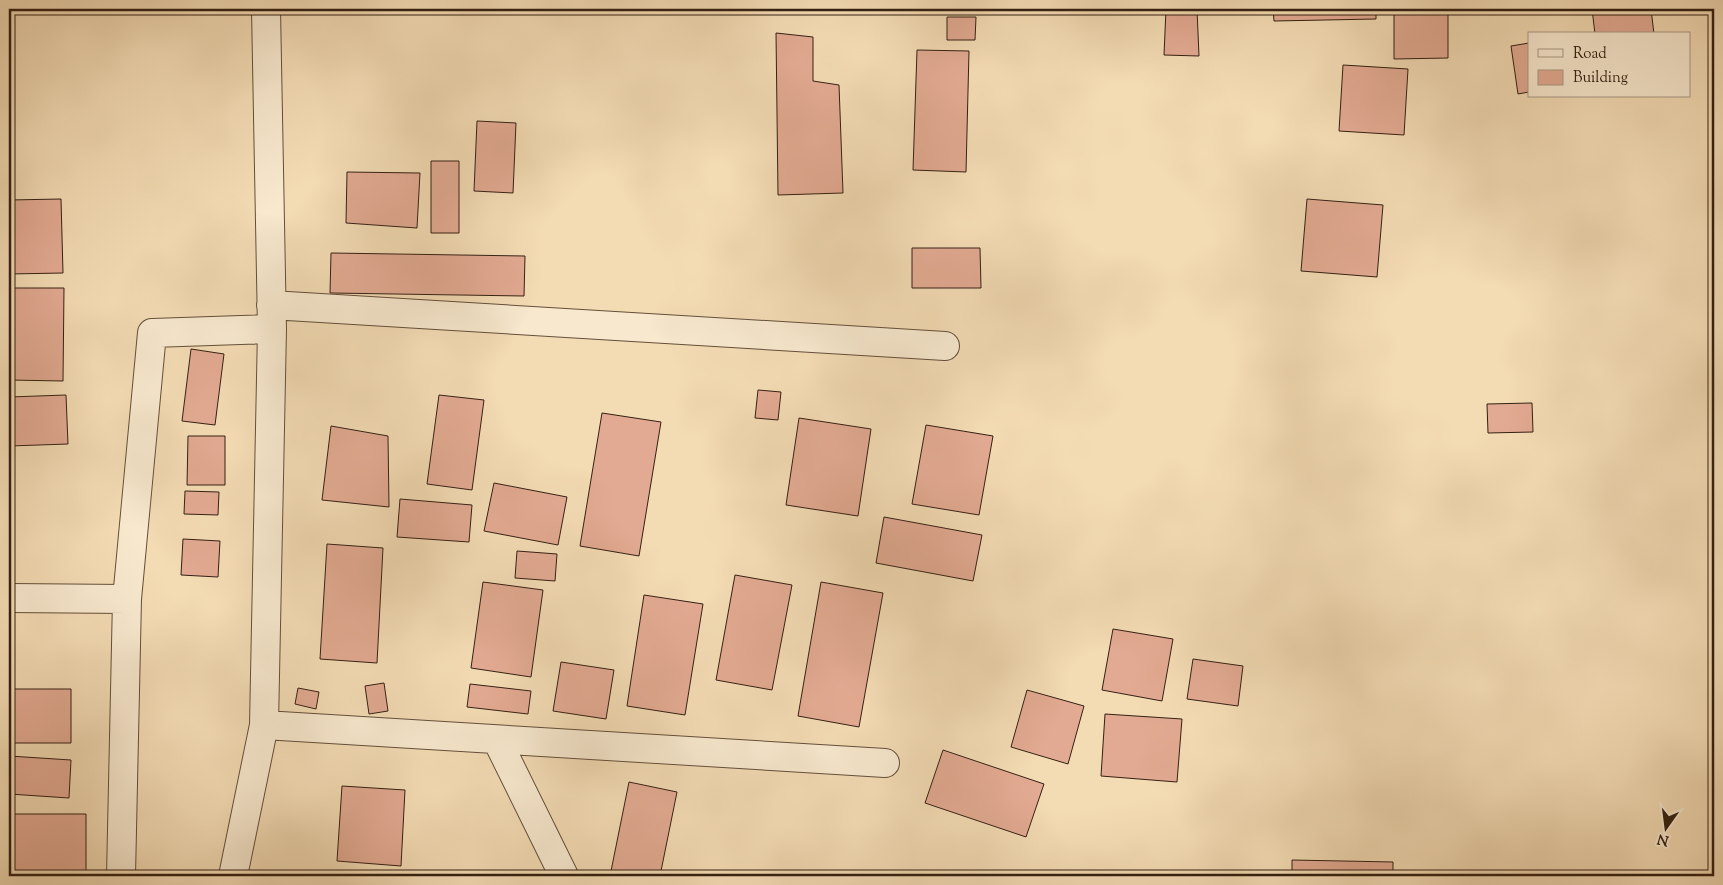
<svg xmlns="http://www.w3.org/2000/svg" width="1723" height="885" viewBox="0 0 1723 885" font-family="'Sorts Mill Goudy',serif">
<style>
.building{fill:#e2aa92;stroke:#342012}
.lines{fill:none;stroke-linecap:round;stroke-linejoin:round}
.minor-casing{stroke:#644f3a;stroke-width:30}
.minor{stroke:#f7e8ce;stroke-width:28}
</style>
<rect width="100%" height="100%" fill="#f3dbb4"/>
<filter id="stains"><feTurbulence type="fractalNoise" baseFrequency=".004" numOctaves="4"/><feColorMatrix values="0 0 0 0 .2 0 0 0 0 .09 0 0 0 0 .02 0 0 0 .5 -.17"/></filter>
<radialGradient id="worn" r=".72"><stop offset=".6" stop-color="#630" stop-opacity="0"/><stop offset="1" stop-color="#630" stop-opacity=".3"/></radialGradient>
<!-- building -->
<path class="building" d="M1166 9H1197L1199 56 1164 55Z
M1273 9H1376V19L1274 21Z
M1394 9H1448V58L1394 59Z
M1592 9H1651L1654 34H1595Z
M947 17H976L975 40H947Z
M776 33 813 37V81L839 85 843 193 778 195Z
M1529 43V92L1518 94 1511 46Z
M917 50 969 51 966 172 913 170Z
M1343 65 1408 69 1404 135 1339 131Z
M477 121 516 123 513 193 474 191Z
M431 161H459V233H431Z
M347 172 420 173 417 228 346 223Z
M61 199 63 273 9 274V200Z
M1307 199 1383 205 1377 277 1301 271Z
M912 248H980L981 288H912Z
M331 253 525 256 524 296 330 293Z
M9 288H64L63 381 9 380Z
M191 349 224 354 215 425 182 421Z
M758 390 781 392 778 420 755 418Z
M66 395 68 444 9 446V397Z
M439 395 484 400 472 490 427 484Z
M1532 403 1533 432 1488 433 1487 404Z
M602 413 661 422 639 556 580 546Z
M799 418 871 429 858 516 786 505Z
M926 425 993 436 979 515 912 504Z
M331 426 388 436 389 507 322 500Z
M188 436H225V485H187Z
M494 483 567 497 558 545 484 531Z
M185 491 219 492 218 515 184 514Z
M400 499 472 505 469 542 397 537Z
M884 517 982 535 973 581 876 563Z
M183 539 220 541 218 577 181 575Z
M327 544 383 548 377 663 320 659Z
M517 551 557 554 555 581 515 578Z
M735 575 792 585 772 690 716 680Z
M483 582 543 590 531 677 471 668Z
M821 582 883 593 859 727 798 716Z
M644 595 703 604 685 715 627 706Z
M1113 629 1173 639 1162 701 1102 690Z
M1193 659 1243 666 1238 706 1187 699Z
M561 662 614 670 606 719 553 711Z
M384 683 388 711 369 714 365 686Z
M470 684 531 691 528 714 467 707Z
M298 688 319 692 316 709 295 704Z
M9 689H71V743H9Z
M1027 690 1084 706 1068 764 1011 747Z
M1105 714 1182 719 1177 782 1101 776Z
M943 750 1044 784 1026 837 925 803Z
M9 756 71 760 69 798 9 794Z
M629 782 677 792 660 876H610Z
M342 786 405 790 401 866 337 861Z
M9 814H86V876H9Z
M1292 860 1393 862V876H1292Z"/>
<g class="lines">
<defs>
<path id="minor" d="M271 305 945 346
M9 598 127 599
M264 725 885 763
M497 740 564 876
M121 876 127 599 152 333 272 329
M233 876 264 725 272 329 266 9"/>
</defs>
<!-- minor casing -->
<use href="#minor" class="minor-casing"/>
<!-- minor -->
<use href="#minor" class="minor"/>
</g>
<!-- margin -->
<rect width="1723" height="885" fill="none" stroke="#f3dbb4" stroke-width="30"/>
<rect x="10" y="10" width="1703" height="865" fill="none" stroke="#342012" stroke-width="2.5"/>
<rect x="15" y="15" width="1693" height="855" fill="none" stroke="#342012"/>
<!-- legend -->
<rect x="1528" y="32" width="162" height="65" fill="#f7e8ce" stroke="#a99883"/>
<rect x="1538" y="49" width="25" height="8" fill="#f7e8ce" stroke="#a99883"/>
<text x="1573" y="58" font-size="15" fill="#342012">Road</text>
<rect x="1538" y="70" width="25" height="15" fill="#e2aa92" stroke="#a99883"/>
<text x="1573" y="82" font-size="15" fill="#342012">Building</text>
<!-- north arrow -->
<g transform="translate(1666 828) rotate(194)" stroke="#f7e8ce" stroke-width="4" paint-order="stroke">
<path d="M0-4L9 19L0 12L-9 19Z" fill="#342012"/>
<text y="-8" font-size="14" font-weight="bold" text-anchor="middle" fill="#342012">N</text>
</g>
<rect width="100%" height="100%" filter="url(#stains)"/>
<rect width="100%" height="100%" fill="url(#worn)"/>
</svg>
